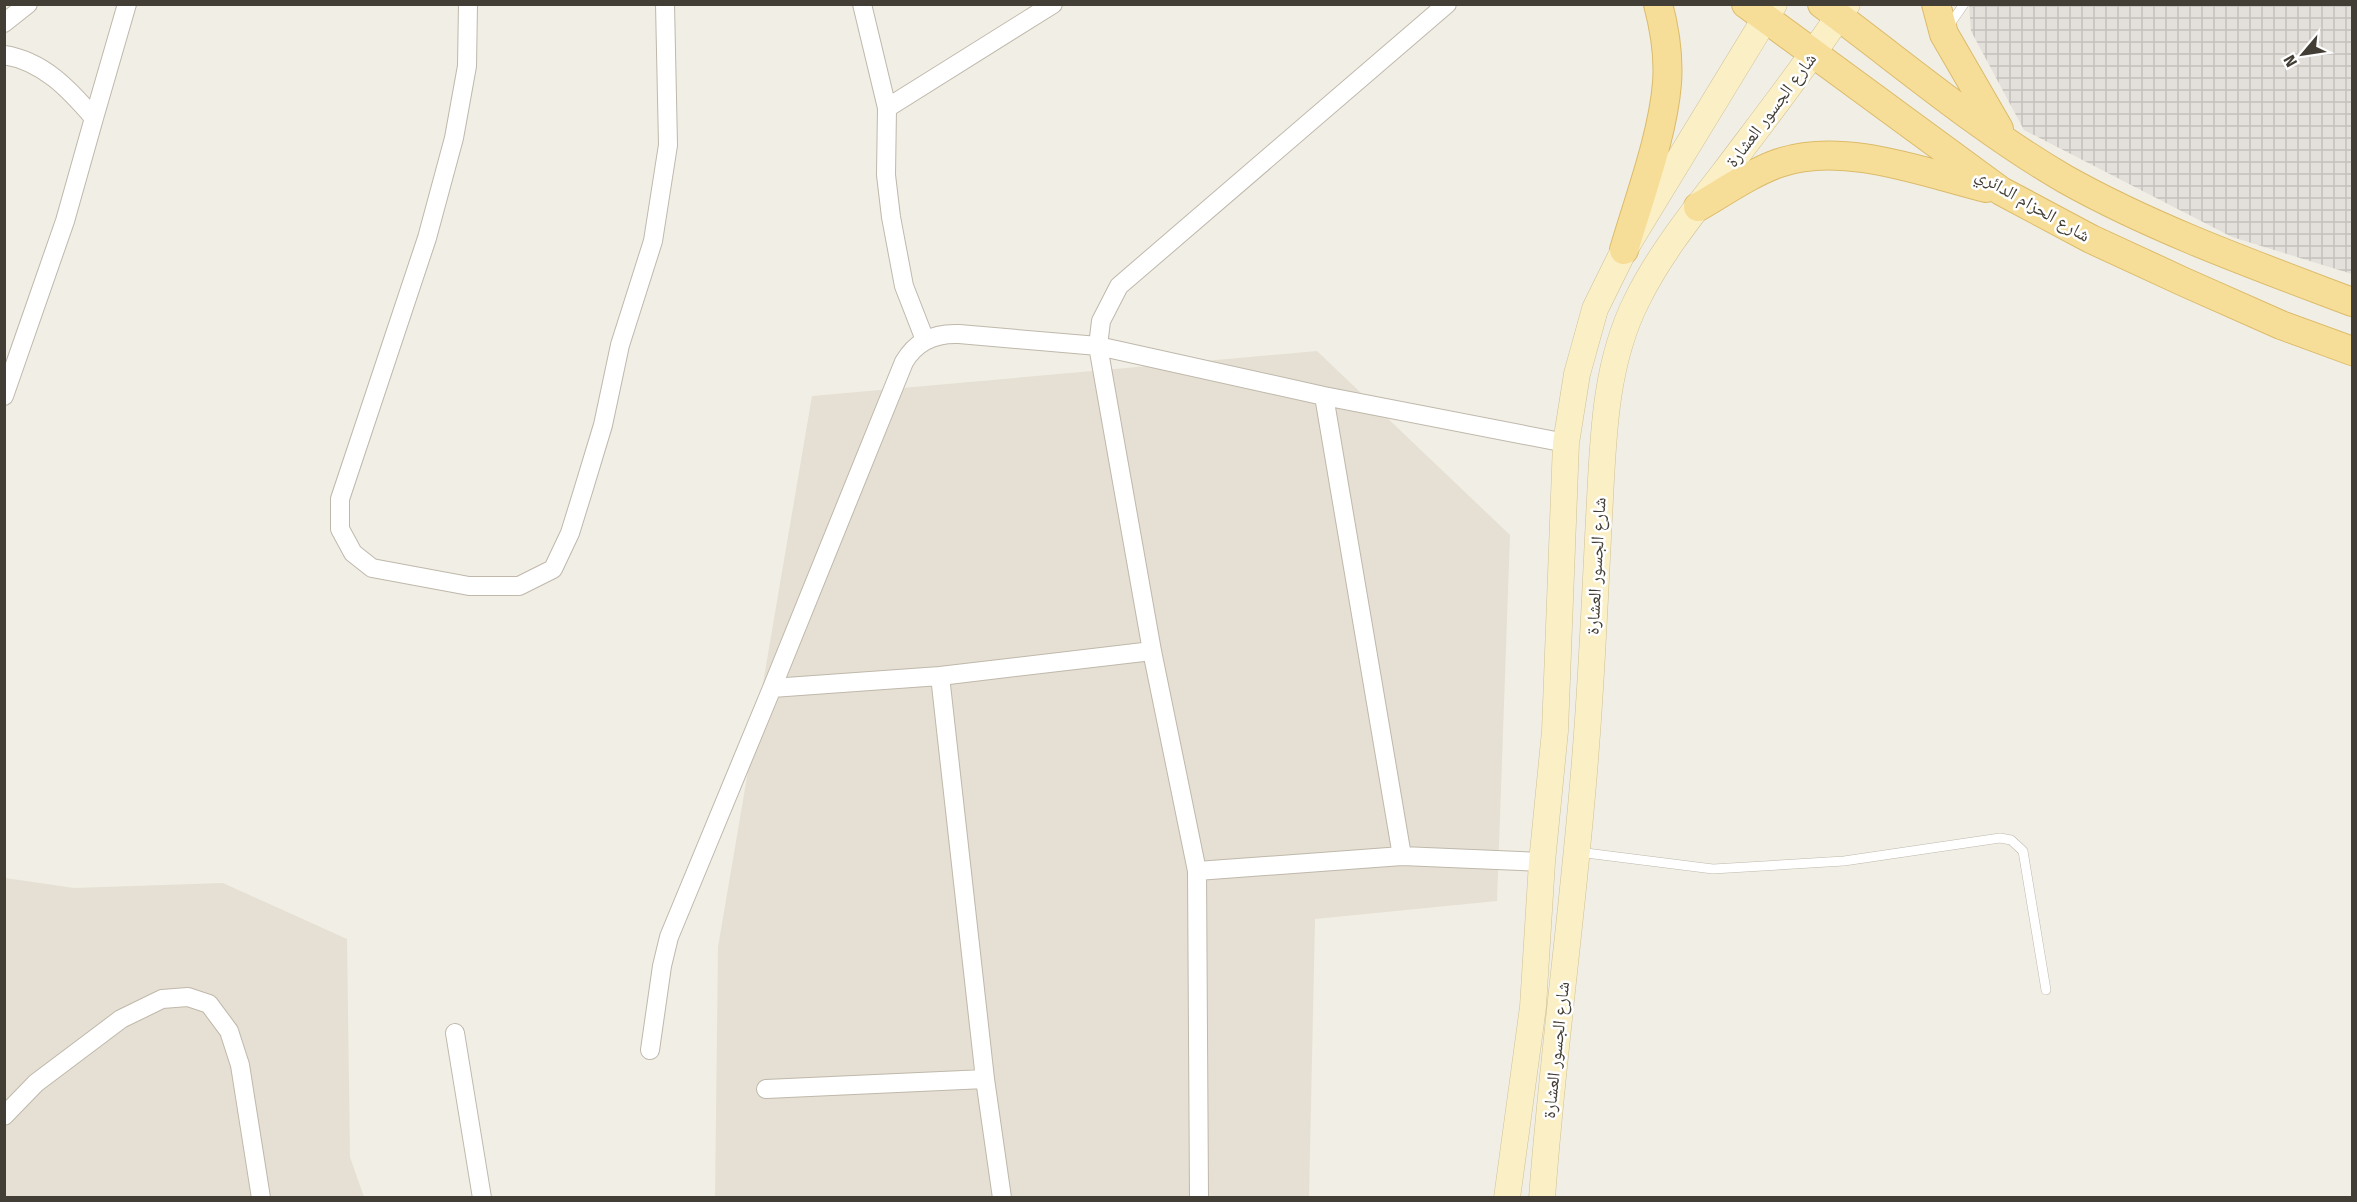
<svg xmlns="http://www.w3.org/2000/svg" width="2357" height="1202" viewBox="0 0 2357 1202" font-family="'Fira Sans','Noto Naskh Arabic',sans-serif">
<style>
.residential{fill:#e5e0d3}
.industrial{fill:url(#industrial-grid)}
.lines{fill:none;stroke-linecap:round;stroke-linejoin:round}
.lane-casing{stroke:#bfb8ab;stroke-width:10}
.street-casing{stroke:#bfb8ab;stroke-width:20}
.secondary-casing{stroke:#cec197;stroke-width:27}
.primary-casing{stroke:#dbbb69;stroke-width:30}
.lane{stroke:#fff;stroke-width:9}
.street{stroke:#fff;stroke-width:18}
.secondary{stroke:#fbefc5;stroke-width:26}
.primary{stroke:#f7de98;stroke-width:28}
.labels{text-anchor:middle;stroke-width:5;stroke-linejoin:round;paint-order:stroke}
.street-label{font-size:18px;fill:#433e35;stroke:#fff}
</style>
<defs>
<pattern id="industrial-grid" width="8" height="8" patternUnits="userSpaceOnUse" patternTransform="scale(1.5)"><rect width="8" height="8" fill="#e3dfda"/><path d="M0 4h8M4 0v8" fill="none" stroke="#c4c0bc"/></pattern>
</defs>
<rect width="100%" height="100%" fill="#f1eee5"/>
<!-- residential -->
<path class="residential" d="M1317 351 1510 535 1497 901 1315 919 1309 1197 715 1198 718 947 812 396Z
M5 878 74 888 223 883 347 939 350 1157 364 1197 5 1198Z"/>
<!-- industrial -->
<path class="industrial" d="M1969 5H2352V274L2232 237 2024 130 1971 31Z"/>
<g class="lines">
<defs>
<path id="lane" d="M1948 27 1964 4
M1578 852 1713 869 1844 861 2000 838 2011 840 2023 851 2046 990"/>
<path id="street" d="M468 4 467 66 454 138 427 238 340 499V529L353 553 372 568 469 586H519L553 569 570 533 583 491 603 425 620 345 653 241 668 145 665 4
M862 4 887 108
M4 23 28 4
M4 55C43 61 69 89 94 118L65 221 4 396
M94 118 127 4
M925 340 904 286 891 217 886 175 887 108 1053 4
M1324 396 1402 856
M940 676 985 1079 1002 1198
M772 688 940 676 1152 651
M1197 871 1402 856 1542 862
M455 1033 482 1198
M650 1050 662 966 669 937 772 688 904 362C916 341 935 333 959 334L1098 346 1324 396 1566 443
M766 1089 985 1079
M4 1116 36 1083 121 1019 162 999 188 997 209 1004 229 1031 240 1065 261 1198
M1199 1198 1197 871 1152 651 1098 346 1101 321 1119 286 1447 4"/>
<path id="secondary" d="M1507 1198 1533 1007 1542 862 1555 731 1566 443 1577 374 1595 309 1624 250 1774 4
M1542 1198C1553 1047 1575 898 1586 747 1592 671 1595 595 1599 518 1603 446 1603 367 1637 300 1659 255 1692 214 1723 174 1765 118 1808 63 1847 4"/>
<path id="primary" d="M1746 4 2001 191 2091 239 2184 282 2281 325 2352 351
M1822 4C1902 63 1979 129 2065 179 2154 229 2257 266 2352 302
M1936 4 1944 34 1999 129
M1698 207C1724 192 1751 173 1779 163 1842 141 1923 172 1986 188
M1624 250C1639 199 1663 135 1667 83 1669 56 1665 30 1658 4"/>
</defs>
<!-- lane casing -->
<use href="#lane" class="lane-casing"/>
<!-- street casing -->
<use href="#street" class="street-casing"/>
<!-- secondary casing -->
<use href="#secondary" class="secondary-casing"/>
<!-- primary casing -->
<use href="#primary" class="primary-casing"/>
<!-- lane -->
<use href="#lane" class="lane"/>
<!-- street -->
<use href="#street" class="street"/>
<!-- secondary -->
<use href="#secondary" class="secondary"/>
<!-- primary -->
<use href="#primary" class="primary"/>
</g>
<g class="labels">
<!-- street labels -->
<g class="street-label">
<text transform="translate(1771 110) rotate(-53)" y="6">شارع الجسور العشارة</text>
<text transform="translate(2033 205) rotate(30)" y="6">شارع الحزام الدائري</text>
<text transform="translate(1596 566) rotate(-87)" y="6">شارع الجسور العشارة</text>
<text transform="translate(1556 1050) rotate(-84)" y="6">شارع الجسور العشارة</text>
</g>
</g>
<!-- border -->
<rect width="2357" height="1202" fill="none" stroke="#433e35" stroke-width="12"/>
<!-- north arrow -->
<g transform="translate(2303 54) rotate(241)" stroke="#ffffff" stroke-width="4.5" paint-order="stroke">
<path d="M0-4.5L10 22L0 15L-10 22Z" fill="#433e35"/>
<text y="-9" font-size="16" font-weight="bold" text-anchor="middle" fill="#433e35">N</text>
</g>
</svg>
